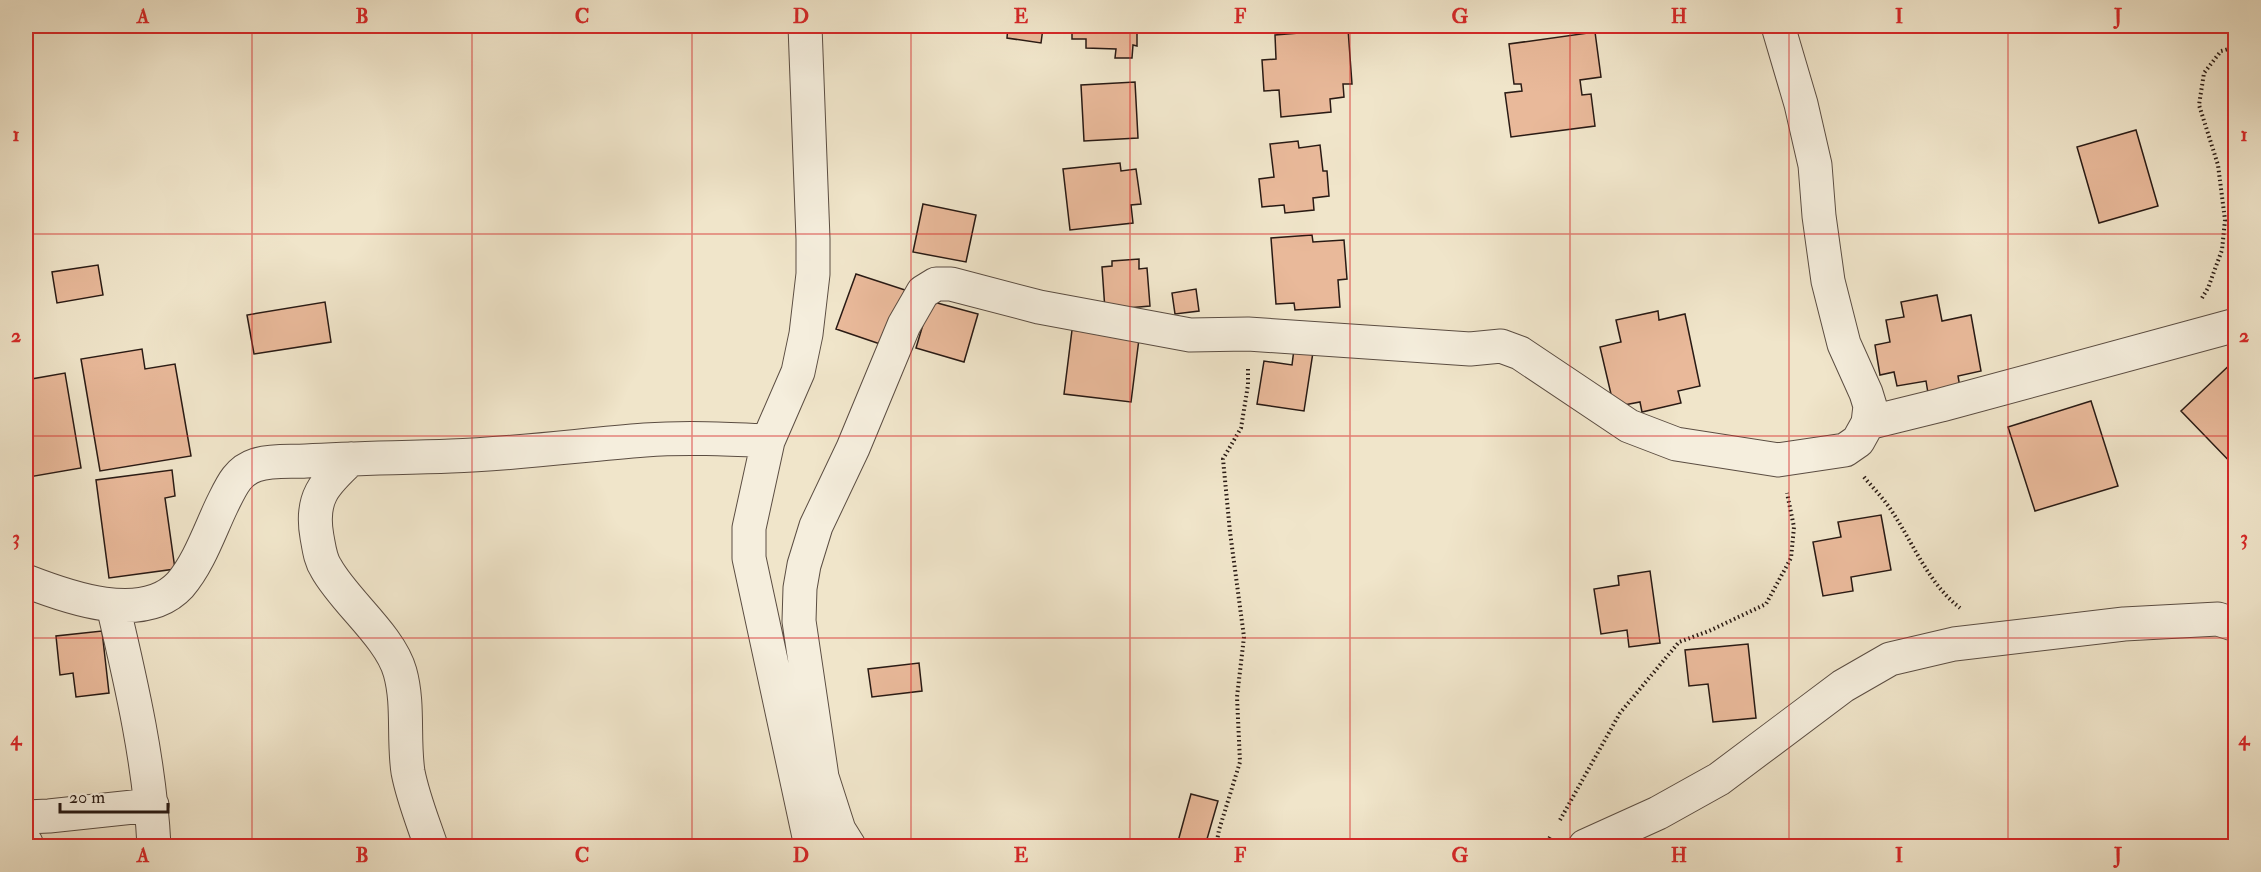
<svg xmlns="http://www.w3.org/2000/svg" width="2261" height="872" viewBox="0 0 2261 872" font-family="'IM FELL Double Pica',serif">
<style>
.building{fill:#e9b99a;stroke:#291a14;stroke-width:1.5}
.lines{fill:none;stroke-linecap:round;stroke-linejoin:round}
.street-casing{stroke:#5b4d42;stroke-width:35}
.path{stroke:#291a14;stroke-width:4;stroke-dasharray:1.5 3;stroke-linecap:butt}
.street{stroke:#f5eedd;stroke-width:33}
.grid{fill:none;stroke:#d62828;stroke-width:1.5;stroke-opacity:0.55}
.neatline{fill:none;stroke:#d62828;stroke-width:2}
.grid-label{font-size:20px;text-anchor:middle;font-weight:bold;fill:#d62828}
</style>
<rect width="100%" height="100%" fill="#f0e5ca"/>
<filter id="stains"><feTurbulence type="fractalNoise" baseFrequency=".00333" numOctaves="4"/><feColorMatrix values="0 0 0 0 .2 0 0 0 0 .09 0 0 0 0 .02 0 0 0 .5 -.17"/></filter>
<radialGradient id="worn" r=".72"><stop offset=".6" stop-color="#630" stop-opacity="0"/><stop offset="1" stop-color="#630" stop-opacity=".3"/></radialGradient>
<!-- building -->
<path class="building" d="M1008 26H1051L1050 29 1043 28 1041 43 1007 38Z
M1072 26H1137V46L1133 45 1132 58H1115L1116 49 1086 48V39H1072Z
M1348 29 1352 84H1343L1344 97 1330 99 1331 112 1281 117 1279 90 1264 91 1262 60 1276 59 1275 35Z
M1595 32 1601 77 1580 80 1582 95 1591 94 1595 126 1511 137 1505 93 1522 91 1521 84H1514L1509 44Z
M1135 82 1138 138 1084 141 1081 85Z
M2136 130 2158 206 2099 223 2077 147Z
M1298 141 1299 148 1320 145 1323 171H1327L1329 196 1313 198 1314 210 1285 213 1284 205 1262 207 1259 179 1274 177 1270 144Z
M1120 163 1121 171 1136 169 1141 204 1131 205 1133 223 1070 230 1063 169Z
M923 204 976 215 966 262 913 252Z
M1312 235 1313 242 1344 240 1347 279 1338 280 1340 307 1295 310 1294 303 1276 304 1271 238Z
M1139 259V269L1147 268 1150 306 1105 310 1102 267 1112 266V261Z
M98 265 103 295 57 303 52 272Z
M856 274 905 290 886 346 836 329Z
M1196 289 1199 311 1175 314 1172 293Z
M1937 295 1942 321 1971 315 1981 371 1958 376 1961 393 1929 399 1926 381 1897 386 1894 372 1880 375 1875 345 1890 342 1886 320 1904 317 1901 302Z
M930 301 978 314 964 362 916 348Z
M325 302 331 342 254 354 247 315Z
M1658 311 1659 320 1685 314 1700 386 1678 391 1681 403 1642 412 1640 402 1614 407 1600 347 1621 342 1616 320Z
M1072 330 1139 339 1131 402 1064 394Z
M142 349 145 369 175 364 191 456 100 471 81 359Z
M1294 349 1313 352 1304 411 1257 404 1264 361 1292 365Z
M2236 359V468L2181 411Z
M65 373 81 468 29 477 26 460V380Z
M2091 401 2118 486 2035 511 2008 427Z
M172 470 175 496 165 498 175 569 109 578 96 480Z
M1881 515 1891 570 1851 577 1853 591 1823 596 1813 542 1841 537 1838 522Z
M1650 571 1660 643 1629 647 1627 630 1601 634 1594 589 1619 585 1618 576Z
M102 631 109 693 76 697 73 673 60 675 56 636Z
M1748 644 1756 718 1713 722 1708 684 1689 686 1685 650Z
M919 663 922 691 872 697 868 669Z
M1191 794 1218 801 1205 846 1177 845Z"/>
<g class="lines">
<defs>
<path id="street" d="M805 26 813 239V274L806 334 798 372 768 441 749 528V558L811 846
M1868 423 1941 405 2236 325
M351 459C324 484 310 498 317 537 319 547 320 559 326 568 344 601 390 636 400 672 409 704 403 739 408 772 413 798 423 822 431 846
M26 581C67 597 143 625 180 585 199 563 210 530 222 505 231 487 237 471 256 465 271 460 290 462 306 461 354 458 402 458 451 456 516 454 581 445 645 440 686 437 727 439 768 441
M113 606C132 686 150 765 154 846
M26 817 49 816 152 805
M26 843 27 846
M849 846 839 830 822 777 799 621 800 588 804 565 816 526 853 448 904 325 923 292 936 284H951L1039 307 1190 335 1248 334 1470 349 1501 346 1520 353 1629 426 1676 444 1778 460 1845 450 1858 441 1868 423 1870 406 1866 393 1844 344 1828 281 1819 216 1815 165 1801 104 1778 26
M1585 846 1658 813 1719 779 1843 686 1890 659 1954 644 2124 624 2218 619 2236 625"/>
</defs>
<!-- street casing -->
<use href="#street" class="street-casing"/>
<!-- path -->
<path class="path" d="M2202 298 2208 288 2222 250 2225 220 2218 165 2199 105 2204 73 2221 51 2236 47
M1864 477C1874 489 1885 500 1893 513 1914 545 1929 584 1960 608
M1560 820 1620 713 1679 642 1709 631 1766 604 1791 558 1794 527 1787 493
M1216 846 1219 830 1240 762 1237 697 1244 637 1230 532 1223 459 1241 428 1248 385V368
M1545 846 1550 837"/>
<!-- street -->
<use href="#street" class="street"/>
</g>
<!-- grid -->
<path class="grid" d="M252 26V846M472 26V846M692 26V846M911 26V846M1130 26V846M1350 26V846M1570 26V846M1789 26V846M2008 26V846M26 234H2236M26 436H2236M26 638H2236"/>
<!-- margin -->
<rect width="2261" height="872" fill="none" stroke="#f0e5ca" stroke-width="66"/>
<!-- scale -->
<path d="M60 803v9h108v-9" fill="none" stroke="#291a14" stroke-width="3"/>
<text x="69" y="803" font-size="18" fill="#291a14" stroke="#f5eedd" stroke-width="4.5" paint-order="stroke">20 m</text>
<rect x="33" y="33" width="2195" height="806" class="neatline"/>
<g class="grid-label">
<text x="143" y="23">A</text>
<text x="362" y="23">B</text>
<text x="582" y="23">C</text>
<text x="801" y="23">D</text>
<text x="1021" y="23">E</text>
<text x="1240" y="23">F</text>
<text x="1460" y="23">G</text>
<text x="1679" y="23">H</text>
<text x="1899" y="23">I</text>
<text x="2118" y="23">J</text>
<text x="16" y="141">1</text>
<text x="2244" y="141">1</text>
<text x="16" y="342">2</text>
<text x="2244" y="342">2</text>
<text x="16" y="544">3</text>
<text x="2244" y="544">3</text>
<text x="16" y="745">4</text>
<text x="2244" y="745">4</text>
<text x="143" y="862">A</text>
<text x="362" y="862">B</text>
<text x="582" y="862">C</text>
<text x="801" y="862">D</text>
<text x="1021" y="862">E</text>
<text x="1240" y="862">F</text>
<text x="1460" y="862">G</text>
<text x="1679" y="862">H</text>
<text x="1899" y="862">I</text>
<text x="2118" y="862">J</text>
</g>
<rect width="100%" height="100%" filter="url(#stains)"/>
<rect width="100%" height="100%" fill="url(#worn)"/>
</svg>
